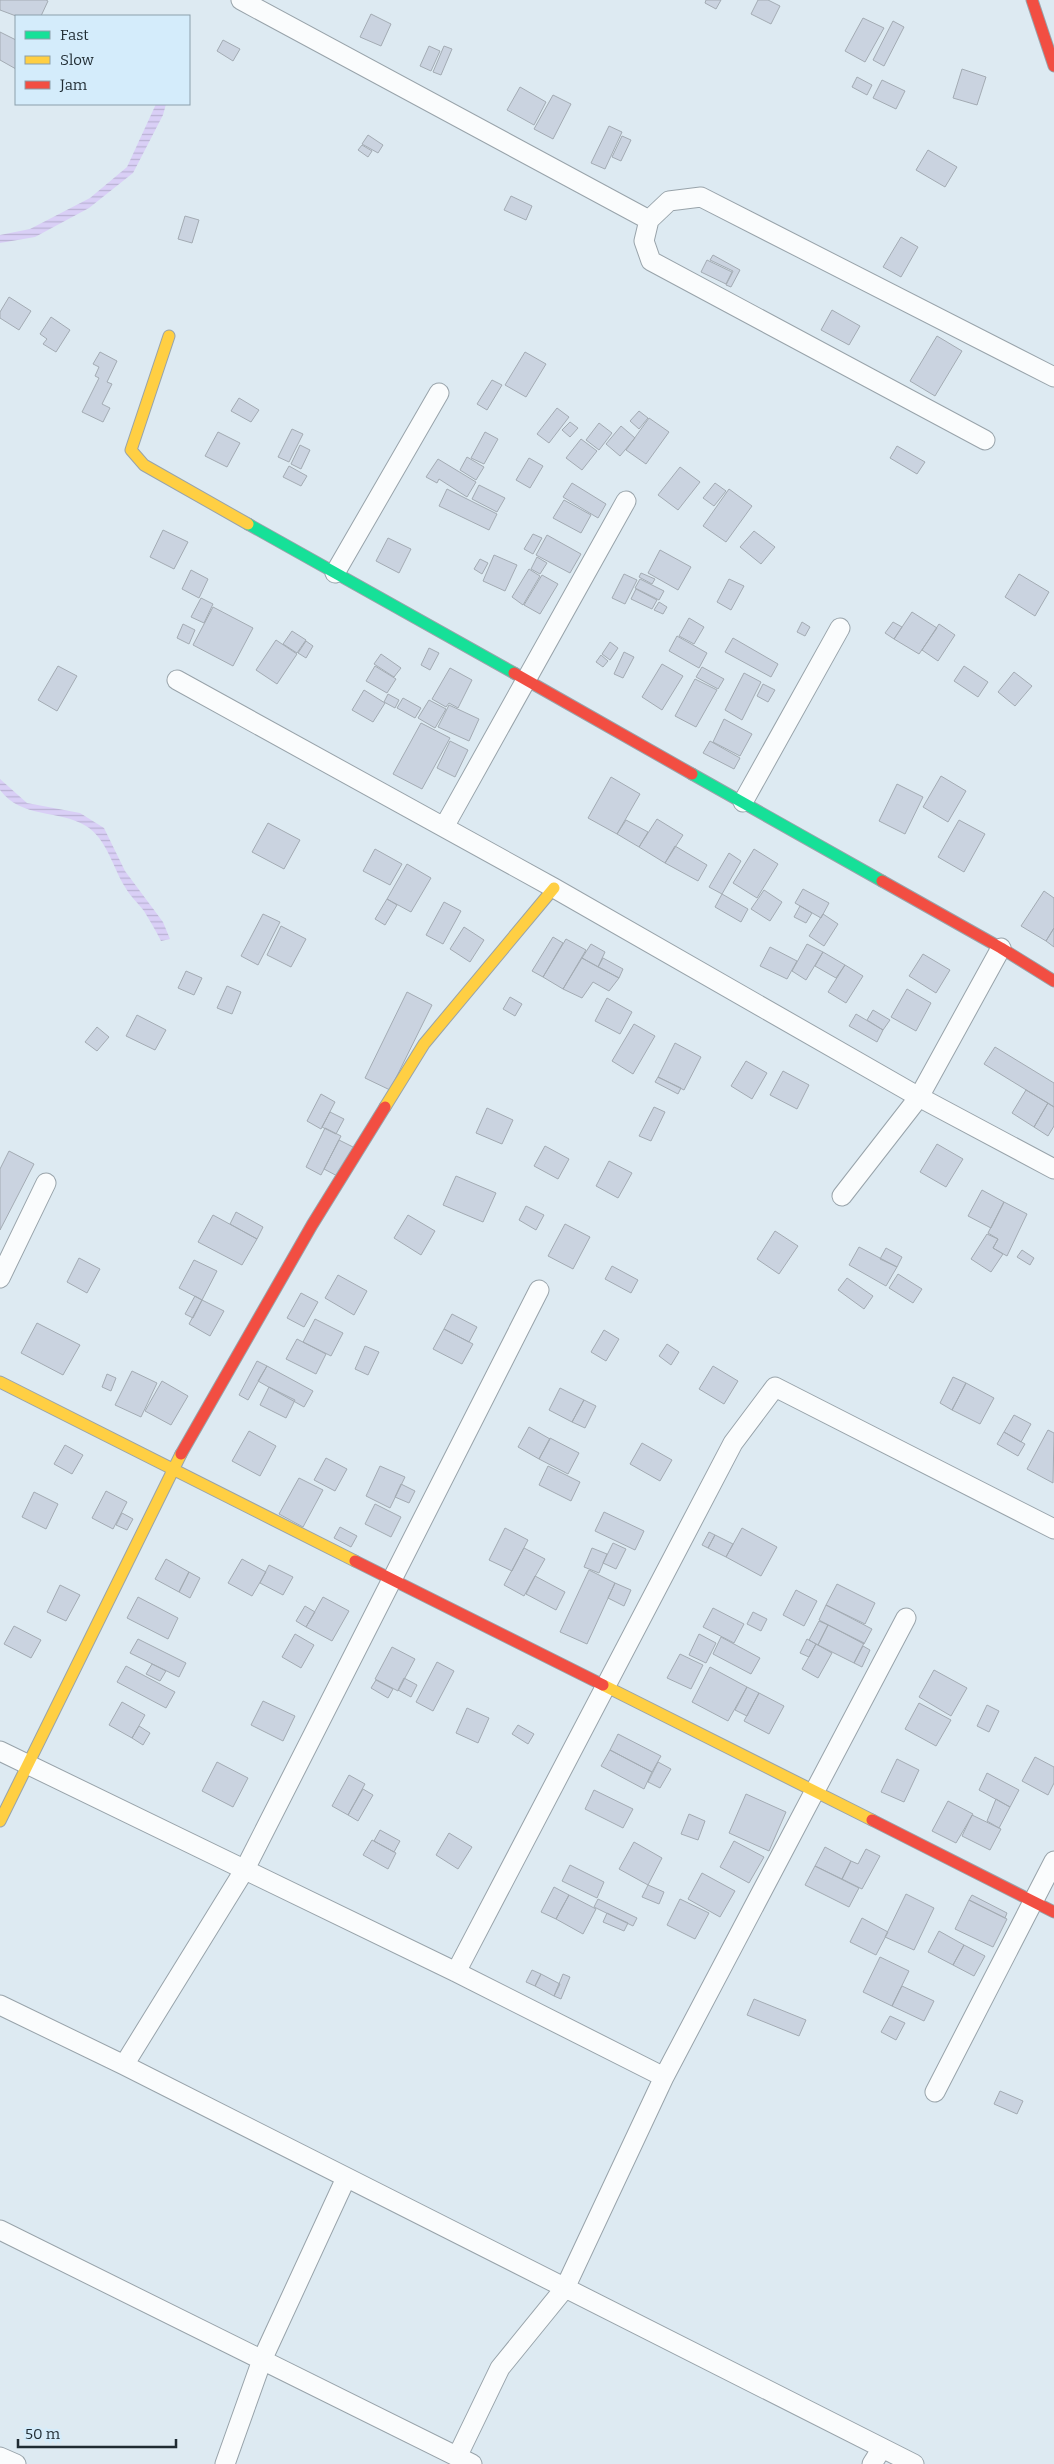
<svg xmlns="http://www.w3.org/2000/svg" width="1054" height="2464" viewBox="0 0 1054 2464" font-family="Bitter,serif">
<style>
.water{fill:url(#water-rules)}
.building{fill:#cad3e0;stroke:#a3abb3}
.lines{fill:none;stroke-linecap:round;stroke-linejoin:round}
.street-casing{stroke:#98a3aa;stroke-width:21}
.fast-casing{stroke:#98a3aa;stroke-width:13}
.slow-casing{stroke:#98a3aa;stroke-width:13}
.jam-casing{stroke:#98a3aa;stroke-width:13}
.street{stroke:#fafcfd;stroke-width:19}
.fast{stroke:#16e098;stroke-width:11}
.slow{stroke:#ffcf43;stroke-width:11}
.jam{stroke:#f24e42;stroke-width:11}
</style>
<defs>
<pattern id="water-rules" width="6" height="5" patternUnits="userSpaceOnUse" patternTransform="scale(1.25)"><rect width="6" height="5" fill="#d9cff6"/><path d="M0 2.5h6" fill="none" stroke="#bab2d3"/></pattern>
</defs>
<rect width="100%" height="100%" fill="#ddeaf2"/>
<!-- water -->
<path class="water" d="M156 104H166L163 115 133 173 89 208 35 237 0 243V235L30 229 90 198 127 167Z
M0 779 27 803 80 813 104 828 125 871 163 922 170 939 161 941C156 931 150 921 144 911 138 903 130 896 125 887 113 868 107 839 86 826 58 809 22 819 0 790Z"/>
<!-- building -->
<path class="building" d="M0 0H46L48 1 41 16H16L0 10Z
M706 0H721L716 9 705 3Z
M758 0H768L780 6 771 24 751 14Z
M371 14 391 24 381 46 360 37Z
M863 18 884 28 865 62 845 51Z
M893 21 904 27 884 66 873 60Z
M0 32 16 40V69L0 60Z
M223 40 240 49 233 61 217 51Z
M429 46 440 51 431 71 420 66Z
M444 46 452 49 441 75 433 72Z
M962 69 986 77 977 105 953 98Z
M857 77 872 85 867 95 852 87Z
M882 80 905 91 896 109 873 98Z
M520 87 546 102 534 125 507 110Z
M553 95 571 104 553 139 534 129Z
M609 126 622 132 605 169 591 163Z
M368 135 383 145 378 153 362 144Z
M622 136 631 140 621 161 612 157Z
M362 145 372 151 368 157 358 150Z
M928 150 957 167 945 187 916 170Z
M511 196 532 206 526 220 504 210Z
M185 216 199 220 192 243 178 239Z
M901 237 918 247 901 277 883 267Z
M713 255 740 270 731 287 726 285 733 271 710 260Z
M707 260 732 272 726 284 701 272Z
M9 297 31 311 19 330 0 318V312Z
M832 310 860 326 849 345 821 330Z
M51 317 70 330 56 352 43 344 47 339 40 334Z
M937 336 962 351 935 396 910 381Z
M100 352 117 361 107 382 112 384 102 404 110 408 103 422 82 412 99 378 95 376 99 367 93 364Z
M525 352 546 364 526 397 505 385Z
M492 380 502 385 487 410 477 404Z
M239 398 259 410 251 422 231 411Z
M557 408 569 417 549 443 537 434Z
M639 411 648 418 639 429 630 421Z
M649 418 669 432 646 464 626 450Z
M570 422 578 428 570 437 562 430Z
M599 423 612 433 599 450 586 440Z
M621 426 635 438 620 456 606 444Z
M292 429 303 434 289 462 278 457Z
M218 432 240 443 227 467 205 456Z
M485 432 498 439 484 464 471 458Z
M581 439 597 451 582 470 566 458Z
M300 445 310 450 301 469 291 464Z
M897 446 925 462 917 474 890 458Z
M467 457 484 467 476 480 460 470Z
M529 458 543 466 530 488 516 480Z
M438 459 476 482 467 497 439 479 437 483 426 477Z
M289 466 307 476 301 486 283 477Z
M680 467 700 482 678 510 658 495Z
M572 483 606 504 598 518 563 497Z
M715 483 726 491 714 506 703 498Z
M479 485 505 498 497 512 472 499Z
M447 489 497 514 489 530 439 506Z
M729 489 752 506 726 542 703 526Z
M564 500 591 515 581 533 553 518Z
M163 530 188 542 174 569 150 557Z
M754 531 775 547 761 564 740 547Z
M533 534 542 538 533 554 524 549Z
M547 535 581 554 570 573 536 555Z
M388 538 411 549 399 573 376 561Z
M660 550 691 567 678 590 648 573Z
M494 555 517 565 505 591 483 581Z
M537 557 547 563 540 574 531 569Z
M480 559 488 563 482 574 474 569Z
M529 569 540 576 523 605 512 597Z
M191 570 208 579 199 598 182 589Z
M641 573 655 579 652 584 639 577Z
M624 574 637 580 625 604 612 598Z
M1019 574 1049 592 1035 616 1005 597Z
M542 575 558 584 540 614 524 605Z
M640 579 664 591 659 600 635 588Z
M729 579 744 586 731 610 717 602Z
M636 589 657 600 652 609 631 599Z
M201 598 213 604 204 623 191 617Z
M659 602 667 607 663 614 654 610Z
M213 607 253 628 233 666 193 645Z
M912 612 937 628 919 654 894 639Z
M689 618 704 627 694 644 679 636Z
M802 622 810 627 805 636 797 632Z
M893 622 902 627 894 639 885 633Z
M183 624 195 630 189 644 177 638Z
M939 624 955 635 938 661 922 650Z
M292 631 306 640 297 653 283 644Z
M677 636 707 653 699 668 669 651Z
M733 638 778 664 771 677 725 652Z
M276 640 297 654 277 684 256 670Z
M306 641 313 646 306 658 298 653Z
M610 642 618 648 610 660 602 654Z
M429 648 439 653 430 670 421 665Z
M624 652 634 657 623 678 614 674Z
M381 654 401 668 394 677 374 664Z
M601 655 608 661 603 667 596 662Z
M662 664 683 676 662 710 642 697Z
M58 666 77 676 57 711 38 700Z
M375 666 396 679 387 693 366 681Z
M964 666 988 682 978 697 954 681Z
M702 667 724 679 718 689 696 677Z
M450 668 472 680 458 708 449 703 446 707 432 699Z
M1014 672 1032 686 1015 706 998 692Z
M744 673 761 682 742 720 725 710Z
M695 679 717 690 696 727 675 716Z
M763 684 775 690 768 702 757 696Z
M364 690 385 703 373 722 352 710Z
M388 694 399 700 395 708 384 702Z
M403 698 421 708 415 718 397 708Z
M429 700 446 709 435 728 418 718Z
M449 705 479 719 469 741 438 727Z
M724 719 752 734 740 756 713 742Z
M421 723 450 738 422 789 393 774Z
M450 741 468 750 455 777 437 768Z
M710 741 740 758 734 769 703 753Z
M941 776 966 791 948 822 923 807Z
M611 777 640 794 617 834 588 818Z
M897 784 923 797 905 834 879 821Z
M657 819 683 835 665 863 639 847Z
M626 820 648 832 639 847 617 834Z
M959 820 985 834 964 872 938 857Z
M268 823 300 840 284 869 252 852Z
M675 846 707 865 698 881 665 863Z
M375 849 402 864 390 885 363 871Z
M754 849 778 864 757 898 733 883Z
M729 853 741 861 722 894 709 887Z
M407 864 431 878 411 912 387 899Z
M803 889 829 903 821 918 795 903Z
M764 890 782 902 770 921 751 909Z
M1044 891 1054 898V928L1046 941 1021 926Z
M722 894 748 909 741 922 715 907Z
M387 899 397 905 385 925 375 919Z
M444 902 461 911 443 944 426 935Z
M800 906 812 913 806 923 794 917Z
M263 914 280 922 258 965 241 956Z
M823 914 838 924 824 946 809 936Z
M281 926 306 939 291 967 267 955Z
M464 927 484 940 470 962 450 949Z
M1054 928V947L1046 941Z
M553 937 563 943 543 977 532 971Z
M566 939 586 950 563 989 543 977Z
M591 944 605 952 598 967 582 958Z
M807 944 823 952 806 980 792 971Z
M770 947 797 961 787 979 760 966Z
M823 952 845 965 836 978 815 966Z
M923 954 950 970 936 993 909 976Z
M582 958 619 978 609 991 593 982 582 998 563 989Z
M603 958 623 969 619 978 598 967Z
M845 965 863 976 846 1003 828 992Z
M186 971 202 978 194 995 178 988Z
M227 986 241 992 232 1014 217 1008Z
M907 989 931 1003 916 1031 891 1017Z
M407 992 432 1005 390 1090 365 1078Z
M510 997 522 1004 515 1016 503 1009Z
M607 998 632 1012 620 1034 595 1021Z
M873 1010 890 1020 883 1030 867 1020Z
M856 1014 883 1030 877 1042 849 1026Z
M137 1015 166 1030 155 1050 126 1036Z
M634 1024 655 1036 633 1074 612 1061Z
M97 1027 109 1037 97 1051 85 1042Z
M675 1043 701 1057 684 1090 658 1077Z
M995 1047 1054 1083V1107L984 1064Z
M746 1061 767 1073 752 1099 731 1086Z
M783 1071 809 1085 797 1109 770 1095Z
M658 1077 681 1088 678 1094 655 1082Z
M1026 1090 1048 1103 1034 1127 1012 1113Z
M321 1094 335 1102 321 1129 307 1121Z
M1048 1103 1054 1107V1126L1048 1136 1034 1127Z
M654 1107 665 1112 651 1141 639 1136Z
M487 1108 513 1120 502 1144 476 1133Z
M330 1112 344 1119 336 1134 322 1127Z
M325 1128 341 1136 321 1175 306 1167Z
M339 1140 359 1150 343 1179 324 1169Z
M937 1144 963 1159 946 1187 920 1172Z
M545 1146 569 1159 558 1179 534 1166Z
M9 1151 34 1164 0 1230V1169Z
M609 1161 632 1173 618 1198 596 1186Z
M456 1176 496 1193 483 1222 443 1205Z
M982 1190 1004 1202 991 1228 968 1216Z
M1004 1202 1027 1214 1007 1256 993 1248 998 1239 988 1233Z
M526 1206 544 1215 536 1230 519 1220Z
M236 1212 263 1227 257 1239 230 1224Z
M213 1215 257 1239 242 1265 198 1242Z
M408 1215 435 1231 421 1255 394 1238Z
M565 1224 590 1237 573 1269 548 1256Z
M775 1231 798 1246 779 1274 757 1259Z
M987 1234 998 1239 993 1248 1003 1254 991 1272 971 1259Z
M859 1247 897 1267 886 1286 849 1265Z
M886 1248 902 1257 897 1267 880 1259Z
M1022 1250 1034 1258 1030 1265 1017 1257Z
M79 1258 100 1269 87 1293 67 1282Z
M194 1260 217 1271 202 1300 179 1288Z
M612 1266 638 1280 631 1293 605 1279Z
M898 1274 922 1289 913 1303 889 1288Z
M338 1275 367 1291 354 1315 325 1298Z
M847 1278 873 1296 864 1309 838 1290Z
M301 1293 318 1302 304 1327 287 1318Z
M195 1296 202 1300 193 1318 185 1314Z
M202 1300 224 1311 210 1336 189 1324Z
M452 1314 477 1327 469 1342 444 1329Z
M315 1319 343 1333 331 1356 303 1342Z
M37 1323 80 1345 63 1375 21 1353Z
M444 1329 473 1344 462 1364 433 1349Z
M604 1330 619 1339 606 1361 591 1352Z
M297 1339 326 1354 316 1374 286 1359Z
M667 1344 679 1352 671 1365 659 1356Z
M365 1346 379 1352 368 1375 355 1369Z
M257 1361 267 1366 248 1400 239 1395Z
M267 1366 313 1391 304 1407 258 1381Z
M713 1366 738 1381 724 1404 699 1389Z
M132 1371 157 1383 141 1417 115 1405Z
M107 1374 116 1378 111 1391 102 1387Z
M953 1377 966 1383 952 1410 940 1403Z
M162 1381 188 1396 171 1425 145 1411Z
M966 1383 994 1398 980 1424 952 1410Z
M269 1387 295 1400 286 1418 260 1405Z
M560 1388 584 1400 572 1422 549 1410Z
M584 1400 596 1406 585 1428 572 1422Z
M1014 1415 1031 1424 1021 1442 1004 1432Z
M529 1427 550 1439 539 1459 518 1447Z
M1048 1430 1054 1433 1053 1483 1027 1469Z
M249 1431 276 1446 260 1476 232 1461Z
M1004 1432 1025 1444 1018 1456 997 1444Z
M550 1438 579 1453 568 1474 539 1459Z
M642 1443 672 1460 660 1481 630 1464Z
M65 1445 83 1455 72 1474 54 1464Z
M326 1458 347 1469 335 1491 314 1480Z
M380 1466 405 1477 390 1508 366 1496Z
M548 1466 580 1482 571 1501 539 1485Z
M299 1478 323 1490 303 1527 279 1514Z
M401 1484 415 1491 409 1503 395 1497Z
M106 1491 127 1502 113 1529 92 1518Z
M34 1492 58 1504 46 1529 22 1517Z
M375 1504 401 1517 391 1537 365 1524Z
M604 1512 644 1531 635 1550 595 1531Z
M122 1513 133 1519 127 1530 116 1525Z
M340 1527 357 1536 351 1547 334 1538Z
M505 1528 528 1540 512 1571 489 1560Z
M742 1528 777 1547 761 1576 726 1557Z
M709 1532 715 1535 708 1548 702 1545Z
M715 1535 733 1544 726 1557 708 1548Z
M613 1543 626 1549 616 1569 603 1563Z
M524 1548 545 1559 524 1596 504 1585Z
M592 1548 607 1554 599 1573 584 1567Z
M166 1559 189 1572 179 1592 155 1579Z
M242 1559 266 1572 252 1596 228 1583Z
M269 1565 293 1577 283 1595 260 1583Z
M589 1570 615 1583 587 1644 560 1632Z
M189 1572 200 1578 190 1598 179 1592Z
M535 1576 565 1592 556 1610 526 1594Z
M615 1583 631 1590 624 1606 608 1598Z
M837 1584 875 1603 865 1624 826 1605Z
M60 1585 80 1595 66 1621 47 1612Z
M796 1590 817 1601 804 1626 783 1615Z
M138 1597 178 1618 168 1639 127 1618Z
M323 1597 349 1611 332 1641 306 1627Z
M826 1605 872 1629 864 1644 819 1620Z
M305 1606 315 1612 306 1627 296 1621Z
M713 1608 744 1624 734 1643 703 1627Z
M753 1612 767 1619 761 1631 747 1624Z
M819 1621 828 1625 818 1645 809 1640Z
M828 1625 864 1643 854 1663 818 1645Z
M14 1626 41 1640 31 1658 4 1644Z
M295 1634 314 1645 301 1668 282 1657Z
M699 1634 716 1643 706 1663 689 1655Z
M721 1637 760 1658 751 1674 713 1654Z
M138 1639 186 1663 179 1677 130 1653Z
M807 1639 816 1644 809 1657 800 1653Z
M816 1644 832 1653 818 1678 802 1669Z
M863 1646 870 1650 862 1667 854 1663Z
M392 1647 415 1659 398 1691 375 1679Z
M680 1654 703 1665 691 1689 667 1678Z
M437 1662 454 1671 433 1711 416 1702Z
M152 1664 166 1671 160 1681 146 1674Z
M126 1666 175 1692 166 1708 117 1682Z
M710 1667 747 1687 728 1721 692 1702Z
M934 1670 967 1688 951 1716 919 1697Z
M404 1678 417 1685 411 1697 398 1690Z
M376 1680 393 1689 388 1698 371 1688Z
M747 1687 759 1693 747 1716 735 1710Z
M759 1693 784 1706 769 1734 744 1721Z
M263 1701 295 1716 283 1741 251 1725Z
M122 1702 145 1715 132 1738 109 1725Z
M919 1703 951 1720 936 1746 905 1729Z
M987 1705 999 1711 989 1732 977 1726Z
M467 1708 489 1718 478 1743 456 1733Z
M518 1725 534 1734 528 1744 512 1734Z
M139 1726 150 1733 143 1745 132 1738Z
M618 1734 661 1756 652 1772 610 1750Z
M610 1750 652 1772 644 1789 601 1766Z
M1035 1757 1054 1767V1783L1048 1795 1022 1781Z
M897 1759 919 1770 904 1802 881 1792Z
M217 1762 248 1778 233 1807 202 1791Z
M658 1762 671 1769 660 1788 648 1782Z
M987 1773 1019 1790 1010 1807 979 1790Z
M349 1775 365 1784 348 1815 332 1806Z
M363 1789 373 1795 358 1821 348 1815Z
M594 1790 633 1809 623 1828 585 1809Z
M746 1794 786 1812 769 1851 729 1833Z
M996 1799 1010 1807 999 1828 987 1821Z
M948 1801 973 1814 956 1843 932 1831Z
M689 1814 705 1821 698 1840 681 1834Z
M972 1815 1001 1829 990 1850 962 1836Z
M380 1830 400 1841 394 1852 374 1841Z
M449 1833 472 1847 458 1869 436 1855Z
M372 1840 396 1853 388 1869 363 1855Z
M734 1841 764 1857 749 1883 720 1867Z
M634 1842 662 1858 648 1885 619 1869Z
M825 1847 851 1861 842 1879 815 1866Z
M866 1849 880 1856 862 1889 842 1879 851 1861 858 1864Z
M570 1865 604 1882 597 1898 562 1881Z
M815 1866 859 1888 849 1907 805 1885Z
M702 1873 735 1891 720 1917 688 1899Z
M648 1885 664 1892 659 1904 642 1897Z
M554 1887 569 1895 556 1919 541 1912Z
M906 1894 934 1908 914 1950 885 1937Z
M569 1895 596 1909 583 1934 556 1919Z
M972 1895 1007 1913 1005 1918 969 1900Z
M598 1899 637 1918 633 1926 594 1907Z
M680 1899 709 1913 695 1939 667 1925Z
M969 1900 1007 1919 993 1947 955 1929Z
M607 1913 628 1923 624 1931 603 1922Z
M862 1918 888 1932 876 1955 850 1942Z
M939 1931 964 1945 953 1965 928 1952Z
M964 1945 985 1956 974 1976 953 1965Z
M880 1957 909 1971 892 2006 863 1992Z
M532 1970 541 1974 535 1986 526 1982Z
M541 1974 560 1984 554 1996 535 1986Z
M563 1974 570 1977 561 1999 554 1996Z
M902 1986 934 2001 924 2021 892 2006Z
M754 1999 806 2020 799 2036 747 2015Z
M890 2016 905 2023 896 2040 881 2032Z
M1000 2091 1023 2101 1017 2114 994 2104Z"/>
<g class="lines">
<defs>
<path id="street" d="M241 0 649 220
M985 440 651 261 644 241 649 220 669 201 701 197 1054 377
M335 573 439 393
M177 680 554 888 919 1097 1054 1169
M743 802 840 628
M444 827 626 501
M842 1196 919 1097 1001 948
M0 1278 46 1183
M0 1751 456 1972 664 2077
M456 1972 733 1443 775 1387 1054 1529
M0 2005 124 2065 914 2464
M124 2065 245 1869 539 1290
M935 2092 1054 1861
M0 2230 472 2464
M0 2457 16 2464
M457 2457 500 2368 565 2288 664 2077 906 1618
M225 2464 262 2360 346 2178
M872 2464 882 2448"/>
<path id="fast" d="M248 524 514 673
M692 774 882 881"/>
<path id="slow" d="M169 336 131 450 144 465 248 524
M385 1107 424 1044 554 888
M0 1382 355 1561
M603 1685 872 1820
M0 1821 181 1454"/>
<path id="jam" d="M1032 0 1054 66
M514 673 692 774
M882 881 1001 948 1054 981
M181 1454 312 1225 385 1107
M355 1561 603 1685
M872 1820 1054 1912"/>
</defs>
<!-- street casing -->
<use href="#street" class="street-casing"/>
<!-- fast casing -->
<use href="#fast" class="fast-casing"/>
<!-- slow casing -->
<use href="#slow" class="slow-casing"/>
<!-- jam casing -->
<use href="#jam" class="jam-casing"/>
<!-- street -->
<use href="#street" class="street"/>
<!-- fast -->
<use href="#fast" class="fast"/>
<!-- slow -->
<use href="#slow" class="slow"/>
<!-- jam -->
<use href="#jam" class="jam"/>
</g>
<!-- legend -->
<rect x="15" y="15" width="175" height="90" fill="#d4ecfb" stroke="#8c9fab"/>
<rect x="25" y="31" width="25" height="8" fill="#16e098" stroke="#8c9fab"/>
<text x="60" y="40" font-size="15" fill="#1f2b32">Fast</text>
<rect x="25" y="56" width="25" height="8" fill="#ffcf43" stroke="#8c9fab"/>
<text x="60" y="65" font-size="15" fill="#1f2b32">Slow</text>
<rect x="25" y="81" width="25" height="8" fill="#f24e42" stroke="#8c9fab"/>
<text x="60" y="90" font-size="15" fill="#1f2b32">Jam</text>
<!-- scale -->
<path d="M18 2439v8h158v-8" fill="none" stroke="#1f2b32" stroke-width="2.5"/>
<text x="25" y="2439" font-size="15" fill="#1f2b32" stroke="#d4ecfb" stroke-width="4" paint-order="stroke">50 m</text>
</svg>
